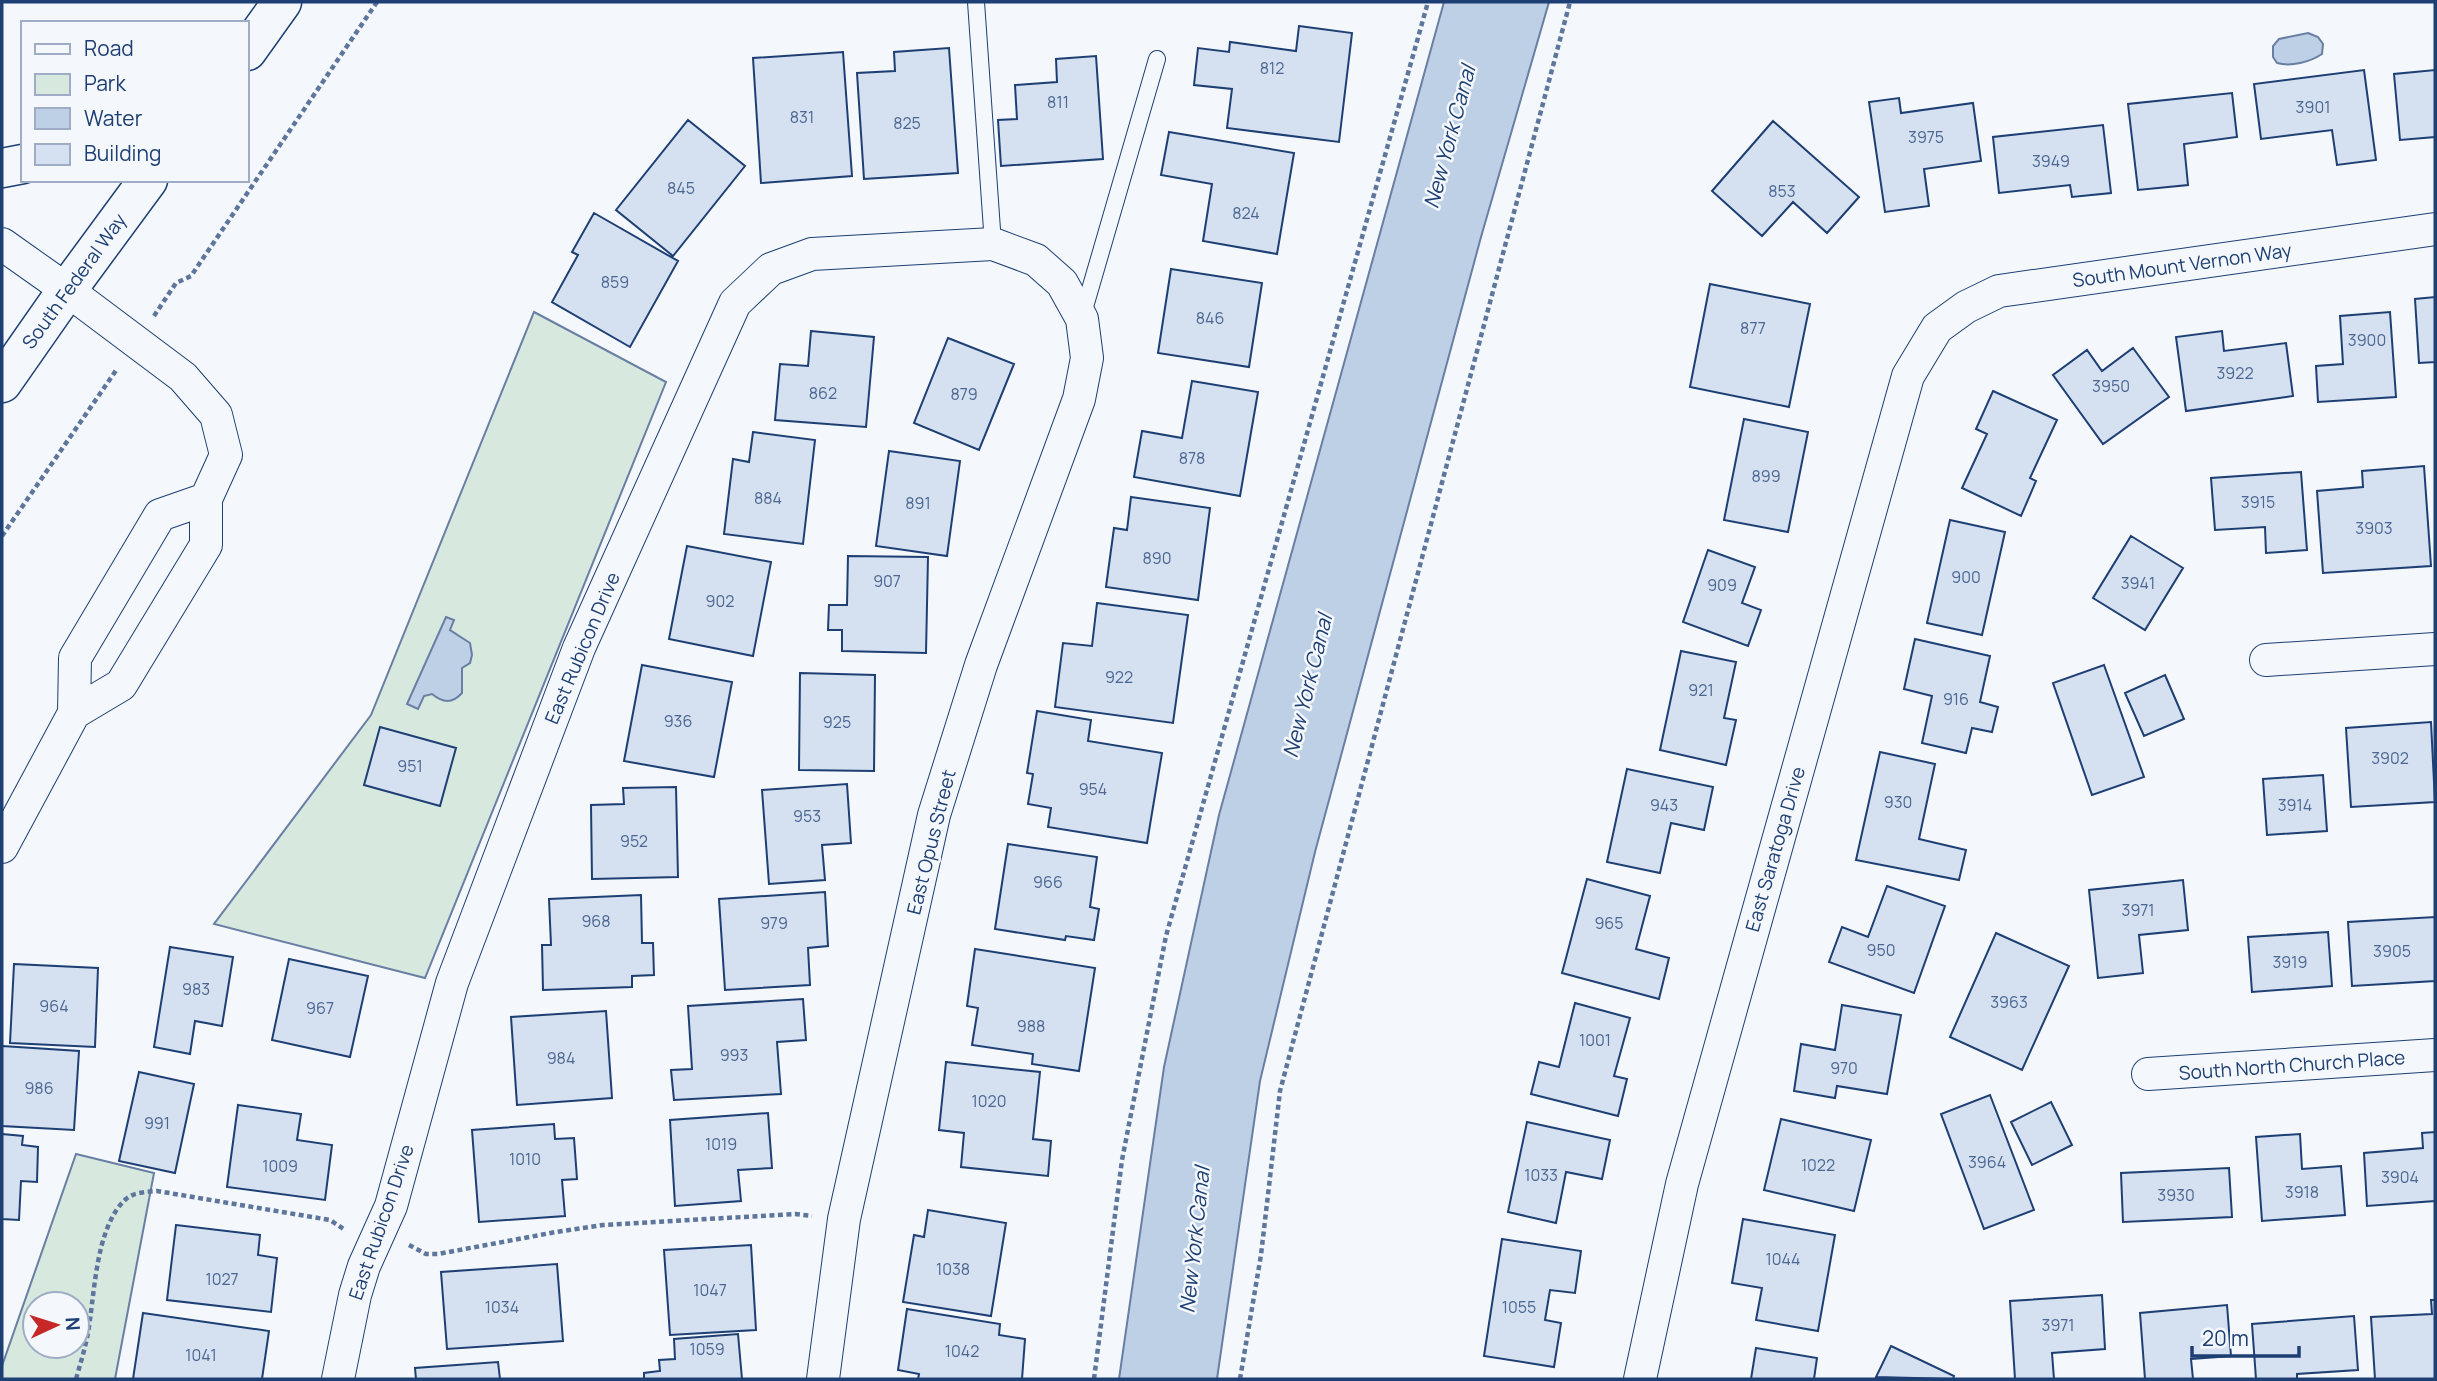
<svg xmlns="http://www.w3.org/2000/svg" width="2437" height="1381" viewBox="0 0 2437 1381" font-family="Manrope,sans-serif">
<style>
.green{fill:#d7e8df;stroke:#687fa3;stroke-width:2;fill-rule:evenodd}
.water{fill:#bed0e5;stroke:#687fa3;stroke-width:2}
.building{fill:#d5e0f0;stroke:#1d3f73;stroke-width:2}
.lines{fill:none;stroke-linecap:round;stroke-linejoin:round}
.service-casing{stroke:#1d3f73;stroke-width:18}
.minor-casing{stroke:#1d3f73;stroke-width:34}
.secondary-casing{stroke:#1d3f73;stroke-width:41}
.path{stroke:#5e769c;stroke-width:4.5;stroke-dasharray:5 3.5;stroke-linecap:butt}
.service{stroke:#f4f7fb;stroke-width:16}
.minor{stroke:#f4f7fb;stroke-width:32}
.secondary{stroke:#f4f7fb;stroke-width:38}
.labels{text-anchor:middle;stroke-width:5;stroke-linejoin:round;paint-order:stroke}
.number-label{font-size:16px;fill:#4b6792}
.street-label{font-size:19px;fill:#1d3f73;stroke:#f4f7fb}
.water-label{font-size:21px;font-style:italic;fill:#1d3f73;stroke:#f4f7fb}
</style>
<rect width="100%" height="100%" fill="#f4f7fb"/>
<!-- green -->
<path class="green" d="M534 312 666 382 425 978 214 924 371 715Z
M76 1154 154 1173 115 1379H2V1366ZM35 1304H77V1346H35Z"/>
<!-- water -->
<path class="water" d="M1444 2H1549L1481 237 1315 852 1260 1081 1217 1379H1119L1164 1067 1219 815Z
M2308 33 2318 37 2323 44 2322 54C2310 62 2291 67 2277 63L2273 57V46L2279 39Z
M446 617 454 620 450 630 470 643 472 655 470 663 462 668V693C452 704 443 703 432 694L424 696 418 709 407 704Z"/>
<!-- building -->
<path class="building" d="M1299 26 1352 33 1339 142 1227 128 1232 89 1194 85 1198 48 1229 52 1230 42 1296 51Z
M949 48 958 173 864 179 857 73 895 71 894 52Z
M843 52 852 176 761 183 753 58Z
M1096 56 1103 159 1001 166 998 120 1017 119 1015 85 1057 82 1056 59Z
M2364 70 2376 160 2337 165 2332 130 2261 139 2254 84Z
M2435 70V137L2400 140 2394 74Z
M2232 93 2237 137 2184 144 2188 185 2138 190 2128 104Z
M1899 98 1901 113 1973 103 1981 161 1924 169 1929 206 1885 212 1869 102Z
M688 120 745 166 673 256 616 210Z
M1773 121 1859 197 1827 233 1793 202 1762 236 1712 191Z
M2103 125 2111 193 2072 197 2070 185 1999 193 1993 137Z
M1169 132 1294 153 1277 254 1203 241 1212 184 1161 175Z
M594 213 678 261 630 347 552 302 578 255 572 252Z
M1171 269 1262 283 1249 367 1158 353Z
M1710 284 1810 304 1789 407 1690 387Z
M2435 297V362L2419 363 2415 299Z
M2390 312 2396 397 2318 402 2316 366 2343 364 2340 316Z
M811 331 874 337 866 427 775 420 780 364 808 366Z
M2222 331 2224 351 2286 343 2293 396 2186 411 2176 337Z
M948 338 1014 364 979 450 914 423Z
M2133 348 2169 397 2103 444 2053 375 2087 350 2102 371Z
M1192 381 1258 392 1240 496 1134 477 1142 431 1182 438Z
M1993 391 2057 420 2030 478 2036 481 2021 516 1962 488 1987 434 1976 429Z
M1744 419 1808 432 1788 532 1724 520Z
M753 432 815 440 803 544 724 534 733 459 749 462Z
M889 451 960 461 947 556 876 546Z
M2424 466 2431 566 2323 573 2317 491 2363 487 2362 471Z
M2301 472 2307 550 2266 553 2265 527 2215 530 2211 478Z
M1131 497 1210 508 1198 600 1106 587 1114 528 1127 530Z
M1950 520 2005 532 1982 635 1927 623Z
M2131 536 2183 568 2145 630 2093 598Z
M687 546 771 562 753 656 669 639Z
M1708 550 1755 567 1742 603 1761 610 1748 646 1683 622Z
M848 556 928 557 926 653 842 651V630H828L829 605H847Z
M1097 603 1188 615 1173 723 1055 707 1063 643 1092 646Z
M1915 639 1990 656 1980 702 1998 707 1992 732 1972 728 1966 753 1922 743 1932 696 1904 689Z
M1681 651 1736 662 1724 718 1736 720 1726 765 1660 750Z
M642 665 732 682 714 777 624 761Z
M2104 665 2144 777 2092 795 2053 683Z
M800 673 875 675 874 771 799 770Z
M2165 675 2184 719 2144 736 2125 693Z
M1037 711 1091 720 1088 741 1162 753 1147 843 1048 827 1051 808 1028 804 1033 774 1027 773Z
M2431 722 2435 802 2351 807 2346 728Z
M380 727 456 748 440 806 364 785Z
M1880 752 1935 764 1919 839 1966 850 1959 880 1856 860Z
M1627 769 1713 787 1704 830 1671 823 1660 873 1607 862Z
M2323 775 2327 831 2267 835 2263 779Z
M847 784 851 843 822 845 825 880 769 884 762 790Z
M676 787 678 877 592 879 591 805 624 804 623 788Z
M1008 844 1097 857 1090 907 1099 909 1094 940 1066 936 1065 940 995 929Z
M1587 879 1650 896 1636 949 1669 958 1659 999 1562 973Z
M2183 880 2188 930 2139 935 2143 973 2098 978 2089 890Z
M1887 886 1945 906 1914 993 1829 962 1842 927 1868 937Z
M825 892 828 946 808 948 810 985 725 990 719 899Z
M641 895 642 943H653L654 975 632 976V987L543 990 542 945H551L549 899Z
M2435 917V981L2352 986 2348 922Z
M2328 932 2332 986 2252 992 2248 937Z
M1996 933 2069 966 2022 1070 1950 1037Z
M170 947 233 957 222 1026 195 1021 190 1054 154 1047Z
M975 949 1095 968 1079 1071 1032 1064 1033 1054 972 1045 978 1008 967 1006Z
M289 959 368 976 350 1057 272 1040Z
M14 964 98 968 95 1047 10 1043Z
M803 999 806 1040 777 1042 781 1094 674 1100 671 1070 692 1069 688 1006Z
M1575 1003 1630 1018 1614 1076 1627 1079 1618 1116 1531 1094 1539 1062 1559 1067Z
M1842 1005 1901 1015 1887 1094 1837 1086 1835 1098 1794 1091 1801 1044 1835 1050Z
M606 1011 612 1098 517 1105 511 1017Z
M2 1046 79 1051 74 1130 2 1126Z
M946 1062 1040 1072 1033 1139 1051 1141 1048 1176 961 1167 964 1133 939 1130Z
M139 1072 194 1084 175 1173 119 1161Z
M1990 1095 2034 1210 1984 1229 1941 1114Z
M2051 1102 2072 1145 2032 1165 2011 1122Z
M238 1105 301 1114 297 1140 332 1145 325 1200 227 1187Z
M768 1113 772 1168 738 1170 741 1201 675 1206 670 1120Z
M1781 1119 1871 1140 1854 1211 1764 1190Z
M1527 1122 1610 1140 1602 1179 1566 1172 1556 1223 1508 1212Z
M554 1124 555 1139 574 1138 577 1179 562 1180 565 1216 479 1222 472 1130Z
M2435 1132V1201L2367 1206 2364 1153 2423 1148 2422 1133Z
M2 1134 23 1136 22 1145 38 1147 37 1182 21 1181 19 1220 2 1219Z
M2300 1134 2302 1169 2341 1166 2345 1215 2262 1221 2256 1137Z
M2229 1168 2232 1217 2123 1222 2121 1173Z
M928 1210 1006 1223 991 1316 903 1302 914 1235 924 1237Z
M1743 1219 1835 1235 1818 1331 1756 1320 1762 1288 1732 1283Z
M176 1225 260 1235 258 1255 277 1258 271 1312 167 1300Z
M1502 1239 1581 1251 1575 1293 1550 1290 1545 1320 1561 1323 1554 1367 1484 1356Z
M751 1245 756 1330 670 1335 664 1250Z
M557 1264 563 1341 447 1349 441 1272Z
M2102 1295 2105 1349 2052 1353 2054 1379H2015L2010 1301Z
M2431 1300H2435V1379H2375L2371 1317 2432 1314Z
M2227 1305 2231 1356 2191 1359 2193 1379H2145L2140 1313Z
M907 1309 1000 1324 999 1335 1025 1339 1022 1379H918L919 1374 898 1370Z
M143 1313 269 1331 262 1379H133Z
M2354 1316 2358 1370 2297 1374V1379H2256L2252 1324Z
M738 1334 742 1379H644V1373L660 1371 659 1360 675 1359 674 1339Z
M1891 1346 1954 1376 1953 1379 1876 1377Z
M1756 1348 1817 1358 1814 1379H1751Z
M498 1362 500 1379H416L415 1368Z"/>
<g class="lines">
<defs>
<path id="service" d="M976 2 993 244
M1082 317 1157 59"/>
<path id="minor" d="M2 244 67 290 183 377 216 415 226 455 206 499V545L121 685 74 713 75 658 160 515 206 499
M2266 660 2435 649
M2 847 74 713
M2148 1074 2435 1055
M338 1379 355 1295 364 1266 391 1206 452 983 579 648 735 303 771 269 812 254 993 244 1036 260 1062 283 1082 319 1087 358 1079 399 981 665 934 815 844 1219 823 1379
M1640 1379 1682 1184 1908 376 1937 328 1966 307 1999 291 2435 229"/>
<path id="secondary" d="M247 51 282 2
M2 168 23 164
M2 383 67 290 148 180"/>
</defs>
<!-- service casing -->
<use href="#service" class="service-casing"/>
<!-- minor casing -->
<use href="#minor" class="minor-casing"/>
<!-- secondary casing -->
<use href="#secondary" class="secondary-casing"/>
<!-- path -->
<path class="path" d="M154 316 176 283 191 276 377 2
M2 536 117 369
M409 1245 426 1254H438L556 1232 603 1225 795 1214 812 1216
M76 1379C80 1365 84 1352 87 1338 95 1299 94 1228 126 1199 134 1192 146 1192 157 1191L330 1220 345 1230
M1094 1379 1122 1160 1166 936 1428 2
M1240 1379 1261 1255 1280 1091 1570 2"/>
<!-- service -->
<use href="#service" class="service"/>
<!-- minor -->
<use href="#minor" class="minor"/>
<!-- secondary -->
<use href="#secondary" class="secondary"/>
</g>
<g class="labels">
<!-- number labels -->
<g class="number-label">
<text x="1272" y="74">812</text>
<text x="1058" y="108">811</text>
<text x="2313" y="113">3901</text>
<text x="802" y="123">831</text>
<text x="907" y="129">825</text>
<text x="1926" y="143">3975</text>
<text x="2051" y="167">3949</text>
<text x="681" y="194">845</text>
<text x="1782" y="197">853</text>
<text x="1246" y="219">824</text>
<text x="615" y="288">859</text>
<text x="1210" y="324">846</text>
<text x="1753" y="334">877</text>
<text x="2367" y="346">3900</text>
<text x="2235" y="379">3922</text>
<text x="2111" y="392">3950</text>
<text x="823" y="399">862</text>
<text x="964" y="400">879</text>
<text x="1192" y="464">878</text>
<text x="1766" y="482">899</text>
<text x="768" y="504">884</text>
<text x="2258" y="508">3915</text>
<text x="918" y="509">891</text>
<text x="2374" y="534">3903</text>
<text x="1157" y="564">890</text>
<text x="1966" y="583">900</text>
<text x="887" y="587">907</text>
<text x="2138" y="589">3941</text>
<text x="1722" y="591">909</text>
<text x="720" y="607">902</text>
<text x="1119" y="683">922</text>
<text x="1701" y="696">921</text>
<text x="1956" y="705">916</text>
<text x="678" y="727">936</text>
<text x="837" y="728">925</text>
<text x="2390" y="764">3902</text>
<text x="410" y="772">951</text>
<text x="1093" y="795">954</text>
<text x="1898" y="808">930</text>
<text x="1664" y="811">943</text>
<text x="2295" y="811">3914</text>
<text x="807" y="822">953</text>
<text x="634" y="847">952</text>
<text x="1048" y="888">966</text>
<text x="2138" y="916">3971</text>
<text x="596" y="927">968</text>
<text x="774" y="929">979</text>
<text x="1609" y="929">965</text>
<text x="1881" y="956">950</text>
<text x="2392" y="957">3905</text>
<text x="2290" y="968">3919</text>
<text x="196" y="995">983</text>
<text x="2009" y="1008">3963</text>
<text x="54" y="1012">964</text>
<text x="320" y="1014">967</text>
<text x="1031" y="1032">988</text>
<text x="1595" y="1046">1001</text>
<text x="734" y="1061">993</text>
<text x="561" y="1064">984</text>
<text x="1844" y="1074">970</text>
<text x="39" y="1094">986</text>
<text x="989" y="1107">1020</text>
<text x="157" y="1129">991</text>
<text x="721" y="1150">1019</text>
<text x="525" y="1165">1010</text>
<text x="1987" y="1168">3964</text>
<text x="1818" y="1171">1022</text>
<text x="280" y="1172">1009</text>
<text x="1541" y="1181">1033</text>
<text x="2400" y="1183">3904</text>
<text x="2302" y="1198">3918</text>
<text x="2176" y="1201">3930</text>
<text x="1783" y="1265">1044</text>
<text x="953" y="1275">1038</text>
<text x="222" y="1285">1027</text>
<text x="710" y="1296">1047</text>
<text x="502" y="1313">1034</text>
<text x="1519" y="1313">1055</text>
<text x="2058" y="1331">3971</text>
<text x="707" y="1355">1059</text>
<text x="962" y="1357">1042</text>
<text x="201" y="1361">1041</text>
</g>
<!-- street labels -->
<g class="street-label">
<text transform="translate(2182 265) rotate(-8)" y="7">South Mount Vernon Way</text>
<text transform="translate(74 281) rotate(-54)" y="7">South Federal Way</text>
<text transform="translate(582 648) rotate(-67)" y="7">East Rubicon Drive</text>
<text transform="translate(931 842) rotate(-76)" y="7">East Opus Street</text>
<text transform="translate(1775 849) rotate(-74)" y="7">East Saratoga Drive</text>
<text transform="translate(2292 1065) rotate(-4)" y="7">South North Church Place</text>
<text transform="translate(381 1222) rotate(-71)" y="7">East Rubicon Drive</text>
</g>
<!-- water labels -->
<g class="water-label">
<text transform="translate(1450 137) rotate(-75)" y="7">New York Canal</text>
<text transform="translate(1308 686) rotate(-76)" y="7">New York Canal</text>
<text transform="translate(1195 1240) rotate(-84)" y="7">New York Canal</text>
</g>
</g>
<!-- border -->
<rect width="2437" height="1381" fill="none" stroke="#1d3f73" stroke-width="7"/>
<!-- legend -->
<rect x="21" y="21" width="228" height="161" fill="#f4f7fb" stroke="#9eadc5" stroke-width="2"/>
<rect x="35" y="44" width="35" height="10" fill="#f4f7fb" stroke="#9eadc5" stroke-width="2"/>
<text x="84" y="56" font-size="21" fill="#1d3f73">Road</text>
<rect x="35" y="74" width="35" height="21" fill="#d7e8df" stroke="#9eadc5" stroke-width="2"/>
<text x="84" y="91" font-size="21" fill="#1d3f73">Park</text>
<rect x="35" y="108" width="35" height="21" fill="#bed0e5" stroke="#9eadc5" stroke-width="2"/>
<text x="84" y="126" font-size="21" fill="#1d3f73">Water</text>
<rect x="35" y="144" width="35" height="21" fill="#d5e0f0" stroke="#9eadc5" stroke-width="2"/>
<text x="84" y="161" font-size="21" fill="#1d3f73">Building</text>
<!-- north arrow -->
<g transform="translate(56 1325) rotate(86)"><circle r="33" fill="#f4f7fb" stroke="#9eadc5" stroke-width="2"/>
<path d="M0-5L12 26L0 18L-12 26Z" fill="#c62828"/>
<text y="-10" font-size="19" font-weight="bold" text-anchor="middle" fill="#1d3f73">N</text>
</g>
<!-- scale -->
<path d="M2192 1346v10h107v-10" fill="none" stroke="#1d3f73" stroke-width="3.5"/>
<text x="2202" y="1346" font-size="21" fill="#1d3f73" stroke="#f4f7fb" stroke-width="5" paint-order="stroke">20 m</text>
</svg>
